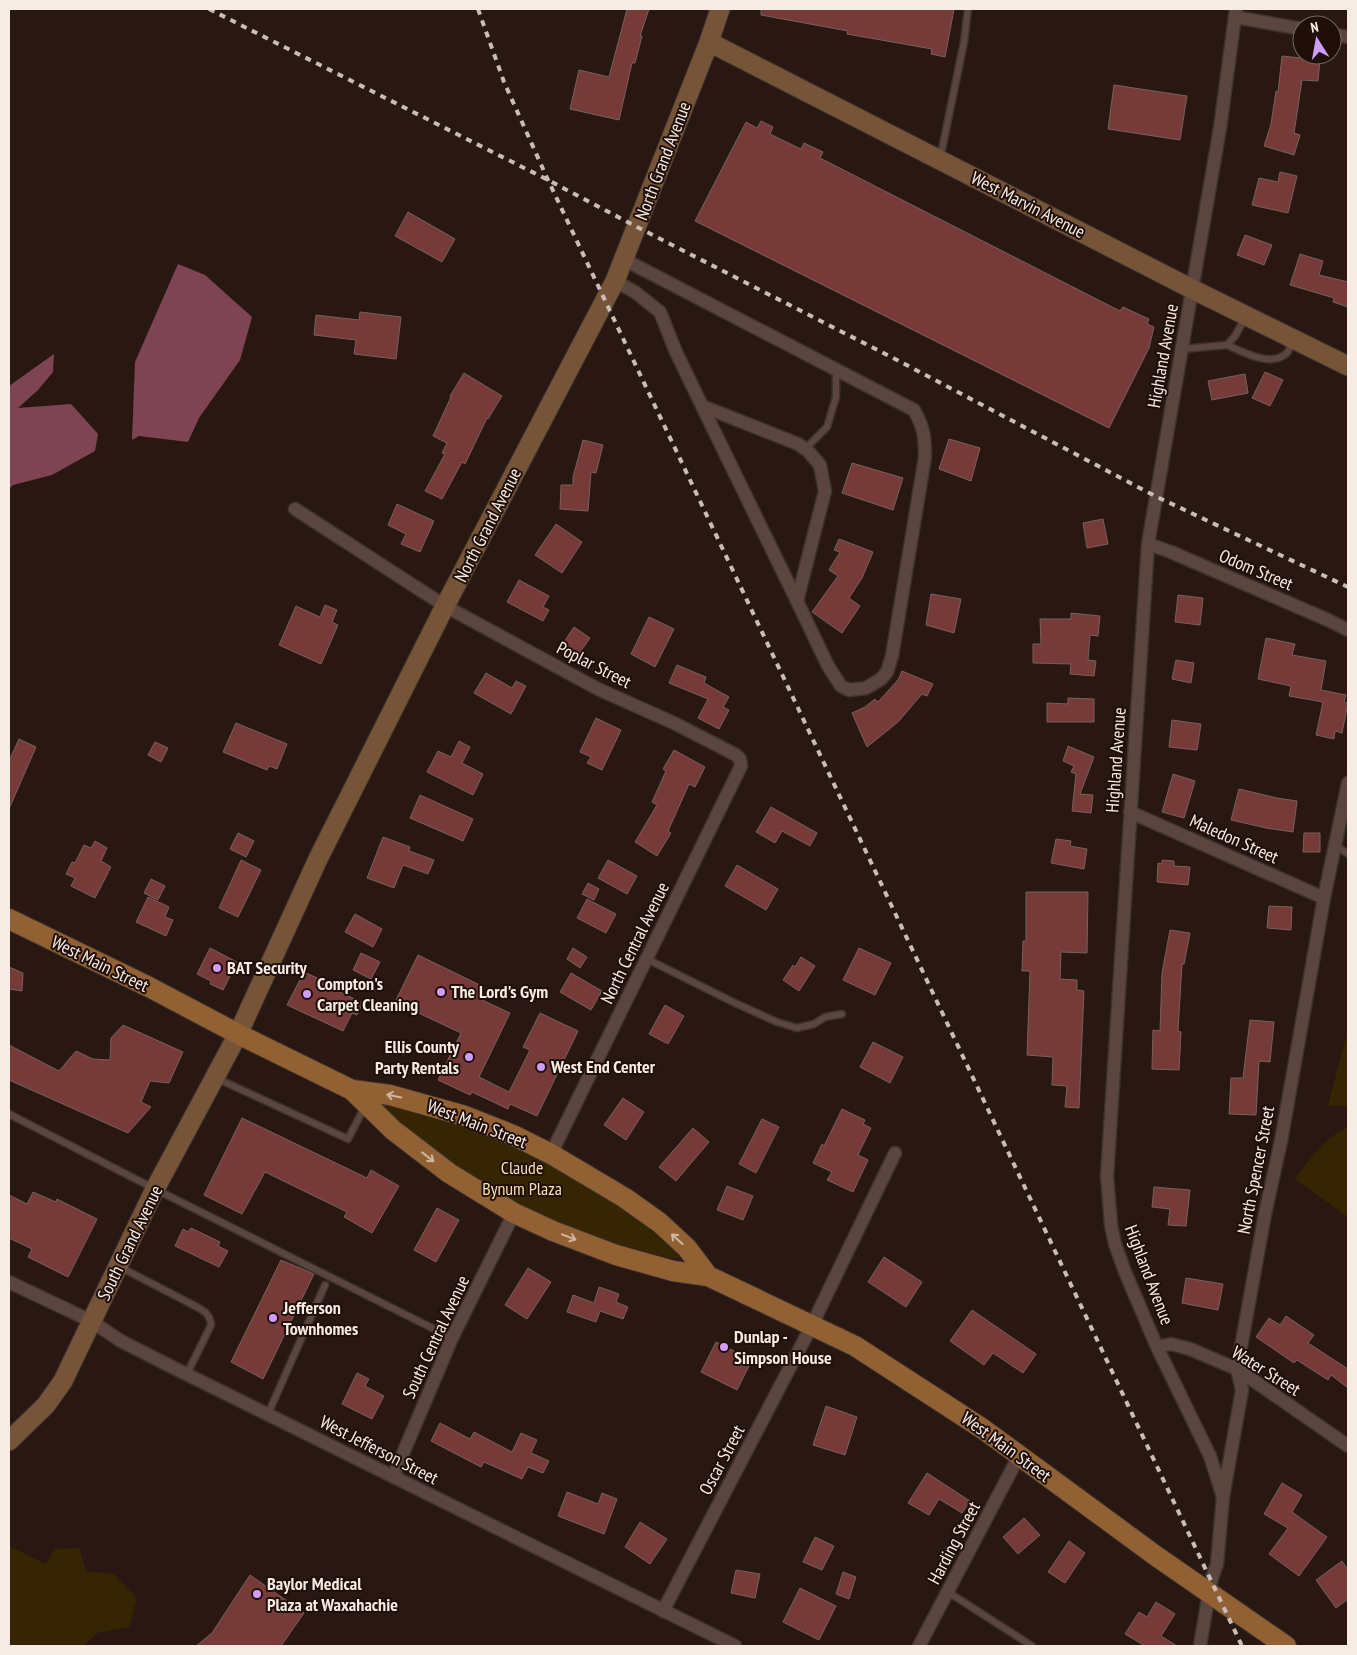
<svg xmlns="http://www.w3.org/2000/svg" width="1357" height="1655" viewBox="0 0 1357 1655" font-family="'PT Sans Narrow',sans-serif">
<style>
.green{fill:#352502}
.water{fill:#7f4453}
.building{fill:#763b38;stroke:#77605e}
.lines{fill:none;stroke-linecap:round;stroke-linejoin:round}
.lane-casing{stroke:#3e322f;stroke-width:9}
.street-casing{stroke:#3e322f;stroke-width:15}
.secondary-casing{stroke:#3e322f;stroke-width:21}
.primary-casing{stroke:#3e322f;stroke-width:22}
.lane{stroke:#5a463e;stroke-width:6}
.street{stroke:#5a463e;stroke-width:12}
.secondary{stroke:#765438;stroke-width:19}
.primary{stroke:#926133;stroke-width:20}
.rail{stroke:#cabdb8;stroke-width:4;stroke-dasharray:6 6;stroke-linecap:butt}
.oneway{stroke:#cfb49e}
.poi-dot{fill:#d09dff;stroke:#1f0f08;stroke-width:2}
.labels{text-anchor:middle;stroke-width:4;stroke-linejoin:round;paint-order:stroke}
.street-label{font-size:18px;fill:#f7ebe6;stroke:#1f0f08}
.poi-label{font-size:18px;font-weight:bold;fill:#f7ebe6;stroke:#1f0f08;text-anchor:start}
.park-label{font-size:18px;fill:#f9deb0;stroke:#1f0f08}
</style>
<rect width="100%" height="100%" fill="#291811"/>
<!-- green -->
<path class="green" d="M1348 1030V1107L1328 1105Z
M381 1103 440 1118 497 1138 567 1172 636 1217 678 1254 680 1258C670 1261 647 1252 636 1249 594 1239 554 1223 515 1203 504 1198 492 1193 482 1186 447 1163 415 1135 383 1109L380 1105Z
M1348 1127V1217L1295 1179C1312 1157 1322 1140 1348 1127Z
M9 1546 46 1564 54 1549 79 1548 86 1571 113 1574 137 1598 129 1627 97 1633 84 1646H9Z"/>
<!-- water -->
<path class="water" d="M178 264 205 275 252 317 240 360 199 418 188 442 139 436 132 440 135 362Z
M54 354 53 372 38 390 18 408 71 404 98 434 95 451 52 475 13 485 9 489V386Z"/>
<!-- building -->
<path class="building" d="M627 9H649L640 36H642L635 63H632L619 120 570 109 579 70 609 77Z
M761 9H954L945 57 931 54 932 49 847 34 848 31 761 15Z
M1282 56 1320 60 1318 81 1302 80 1294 133 1300 135 1294 155 1264 146 1271 124 1276 91 1278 92Z
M1114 85 1187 96 1180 140 1108 129Z
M761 121 773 127 770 134 801 149 804 143 823 152 820 158 1120 311 1123 307 1149 319 1147 324 1154 327 1149 348 1109 428 695 221 746 122 757 128Z
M1280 172 1297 176 1288 213 1252 205 1259 178 1278 182Z
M408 212 455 239 442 262 395 236Z
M1245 235 1272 245 1264 265 1237 255Z
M1300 254 1323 261 1319 275 1348 282V307L1333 302 1334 298 1290 285Z
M360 312 401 317 396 359 354 354 356 340 314 335 316 315 359 320Z
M1265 372 1283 380 1270 406 1252 398Z
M464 373 502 396 488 419 487 418 465 464 462 462 442 499 425 491 445 454 442 453 447 443 433 436 451 397 450 396Z
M1245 374 1248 393 1212 400 1208 381Z
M949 439 980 448 971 481 939 469Z
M583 440 603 445 596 473 591 472 588 511 560 509 561 485H573V477Z
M852 463 903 478 893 510 842 493Z
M397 504 434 521 420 552 401 544 406 534 388 525Z
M1103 519 1108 544 1087 548 1083 523Z
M556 524 582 542 562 573 535 555Z
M839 539 873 552 862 578 849 598 860 606 842 633 812 612 838 576 829 570 840 552 834 550Z
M519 580 549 596 543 607 549 610 543 621 507 602Z
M931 594 961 599 954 633 926 625Z
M1178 595 1203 598 1200 625 1175 622Z
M325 605 337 610 332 622 338 625 321 664 279 645 296 606 320 617Z
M1071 613 1100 616 1098 636 1090 635 1088 660 1096 661 1094 676 1070 674 1071 664 1033 663V644H1041L1040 619H1071Z
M649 617 674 629 655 667 631 654Z
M574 627 590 638 578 655 562 645Z
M1266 638 1295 644 1292 655 1326 661 1321 690 1346 695 1344 702 1348 703 1342 733 1335 731 1334 739 1316 735 1323 702 1289 696 1291 686 1258 679Z
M1176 660 1194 663 1191 683 1172 679Z
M677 665 706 677 704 683 729 697 723 707 729 710 719 729 698 718 708 699 669 683Z
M902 671 933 684 927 696 922 694 898 722 867 747 852 713 865 707 875 699 878 702 898 680Z
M486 673 512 688 516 681 526 686 511 714 474 693Z
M1068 698 1094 699V722H1047V703L1068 704Z
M596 718 621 730 602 770 587 763 591 757 580 752Z
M1172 720 1201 724 1197 750 1169 747Z
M236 723 287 744 277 769 269 766 267 770 223 752Z
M19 739 36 747 9 809V761Z
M459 741 470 747 462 763 483 774 473 795 427 772 438 751 451 757Z
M155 742 168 748 161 762 148 755Z
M1068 746 1094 757 1080 794 1093 795 1091 813 1072 811 1076 774 1071 772 1074 766 1063 761Z
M674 750 705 767 695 787 689 784 668 831 671 833 657 856 635 842 657 805 652 802 666 771 663 769Z
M1173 774 1195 781 1184 818 1162 812Z
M1239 789 1277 798 1297 801 1293 832 1266 828 1231 820Z
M420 795 473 819 463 841 410 818Z
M771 807 817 833 810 846 782 831 775 843 756 832Z
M238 833 254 841 246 857 230 849Z
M1304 833H1320V852H1303Z
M383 837 410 847 409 851 434 860 428 874 403 865 394 888 367 878Z
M1056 839 1071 841 1070 846 1087 849 1084 869 1051 863Z
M95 841 107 848 101 861 111 867 95 898 71 886 75 878 66 874 72 862 75 863 84 845 91 848Z
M241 860 261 870 238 917 219 908Z
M608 860 637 876 627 894 598 878Z
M1162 860 1174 861V866L1190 867 1188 885 1157 882 1158 863 1162 864Z
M737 865 778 889 766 910 725 886Z
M151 879 165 886 158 900 144 893Z
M588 883 599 889 594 900 582 894Z
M1026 892H1088L1087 953 1061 952 1060 979 1077 980V990L1084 991 1079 1108 1065 1107 1067 1086 1052 1085 1053 1057 1027 1055 1030 971H1022L1023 941H1026Z
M148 897 169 907 165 917 173 920 166 936 136 922Z
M587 899 616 914 606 933 577 918Z
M1269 906 1292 907 1291 930 1267 928Z
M355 914 382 929 373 947 345 932Z
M1170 930 1190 933 1184 964H1182L1178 1031 1181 1032 1179 1070 1152 1069 1153 1030 1160 1031 1162 973Z
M210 948 237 962 223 990 210 984 211 981 197 974Z
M573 948 587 957 580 968 567 959Z
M859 948 891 963 875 995 843 980Z
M361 953 380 962 371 979 353 970Z
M418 955 484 987 478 998 510 1013 479 1077 509 1092 530 1050 523 1047 540 1013 578 1031 537 1116 510 1104 508 1109 472 1092 470 1095 438 1080 461 1033 395 1002Z
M801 957 815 966 799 991 783 980 793 965 795 967Z
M9 967 23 973 22 991 9 989Z
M304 972 326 982 325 985 363 1003 357 1015 352 1013 343 1031 287 1005Z
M571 973 602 991 591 1010 560 992Z
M665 1005 684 1016 668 1044 649 1034Z
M1250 1020 1274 1022 1270 1062 1259 1061 1256 1115 1229 1114 1231 1078H1243Z
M123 1025 183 1052 169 1083 150 1081 141 1102 151 1107 128 1133 9 1080V1045L59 1071 76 1051 93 1059 110 1060 111 1038Z
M873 1042 903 1057 890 1083 860 1067Z
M623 1098 644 1112 626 1140 604 1125Z
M842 1109 865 1120 863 1124 871 1128 858 1155 868 1160 853 1192 827 1180 832 1172 813 1163 822 1144 824 1146Z
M242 1118 367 1178 371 1170 399 1186 372 1233 344 1217 347 1212 265 1172 242 1214 204 1195Z
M762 1119 779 1127 756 1173 739 1164Z
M693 1128 709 1142 676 1181 659 1167Z
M727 1186 753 1196 743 1220 717 1210Z
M1154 1187 1190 1190 1186 1226 1168 1225 1170 1209 1152 1207Z
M33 1192 56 1202 57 1199 97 1219 68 1277 28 1257 32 1249 9 1238V1195L27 1204Z
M437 1208 459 1220 436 1262 414 1250Z
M191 1228 220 1242 218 1246 228 1251 219 1267 175 1246 183 1229 188 1232Z
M884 1257 922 1282 906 1307 868 1282Z
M281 1260 314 1274 263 1379 231 1362Z
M528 1268 551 1282 527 1319 505 1305Z
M1186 1278 1223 1284 1218 1310 1182 1303Z
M599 1287 619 1294 616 1302 628 1307 623 1319 600 1311 596 1322 567 1312 573 1295 594 1303Z
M972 1310 1036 1354 1023 1373 993 1353 984 1365 950 1341Z
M1286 1316 1314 1335 1308 1343 1348 1369V1388L1331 1375 1328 1380 1297 1360 1294 1363 1256 1337 1269 1318 1280 1325Z
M716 1342 752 1360 737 1390 701 1372Z
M357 1373 369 1379 365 1386 384 1396 372 1419 342 1404Z
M826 1406 857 1417 845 1455 813 1445Z
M440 1423 470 1439 474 1432 512 1452 521 1433 537 1440 531 1453 549 1461 543 1473 528 1467 522 1479 484 1462 481 1467 431 1441Z
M927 1473 970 1501 962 1513 939 1499 929 1515 908 1503Z
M1282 1483 1302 1495 1292 1512 1327 1537 1299 1576 1269 1554 1288 1528 1264 1514Z
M567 1492 598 1504 602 1493 617 1499 604 1534 558 1516Z
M1024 1518 1040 1535 1018 1554 1003 1537Z
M640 1522 667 1539 650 1564 625 1547Z
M815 1537 834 1546 822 1570 803 1562Z
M1069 1541 1085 1553 1065 1583 1048 1572Z
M1342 1561 1348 1570V1599L1336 1608 1316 1580Z
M736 1570 760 1574 755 1598 731 1593Z
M843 1572 856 1577 849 1599 836 1594Z
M250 1575 304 1613 281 1646H196L212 1633Z
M800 1588 836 1606 819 1640 783 1622Z
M1156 1602 1175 1614 1161 1636 1177 1646H1145L1125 1634 1139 1612 1147 1617Z"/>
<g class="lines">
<defs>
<path id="lane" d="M940 159 964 42 968 9
M1227 345C1243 352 1271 368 1287 353 1289 350 1291 345 1293 342
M1182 349 1227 345 1235 336 1245 318
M805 449 827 427 836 397V369
M1335 845 1348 854
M647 959 735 1003 777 1022 797 1028 814 1024 825 1017 842 1014
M216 1078 348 1139 365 1106
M9 1114 155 1189 452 1338
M120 1267 197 1307C206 1312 210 1315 211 1325L187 1374
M268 1414 325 1285
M948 1592 1032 1646"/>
<path id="street" d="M1235 17 1302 29
M1332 34 1348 37
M615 281 635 292 660 312 676 352 702 406 798 444 808 451 820 465 825 491 797 601 828 666 841 686 849 690 866 688 881 679 887 672 892 656 925 457C925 438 924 427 914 410L623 259
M702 406 797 601
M295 509 445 606 598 689 676 724 736 755 740 759 741 766 551 1154
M1148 544 1171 552 1328 620 1348 630
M1130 812 1324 898
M9 1282 91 1321 121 1341 172 1367 735 1646
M1157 1347 1171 1344 1190 1349 1237 1369 1348 1446
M393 1477 452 1338 514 1213
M1223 1497 1210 1456 1157 1347 1125 1272 1115 1244 1111 1225 1107 1176 1148 544 1220 128 1236 9
M663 1611 812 1325 895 1153
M919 1646 1019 1456
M1200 1646 1211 1581 1217 1564 1223 1497 1242 1390 1237 1369 1265 1214 1281 1141 1324 898 1348 783"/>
<path id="secondary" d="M709 42 1192 289 1348 366
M9 1441 46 1405 63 1381 155 1189 238 1034 318 859 445 606 615 281 709 42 720 9"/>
<path id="primary" d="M9 919 149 987 238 1034 352 1090 390 1095 465 1116 513 1135 551 1154 625 1198 660 1223 687 1248 708 1276
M352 1090 393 1130 449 1173 514 1213 553 1231 616 1255 673 1271 708 1276 855 1346 983 1429 1156 1556 1286 1646"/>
</defs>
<!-- lane casing -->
<use href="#lane" class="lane-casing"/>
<!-- street casing -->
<use href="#street" class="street-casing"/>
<!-- secondary casing -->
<use href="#secondary" class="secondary-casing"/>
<!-- primary casing -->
<use href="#primary" class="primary-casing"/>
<!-- lane -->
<use href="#lane" class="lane"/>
<!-- street -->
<use href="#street" class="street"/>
<!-- secondary -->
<use href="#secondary" class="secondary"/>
<!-- primary -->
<use href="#primary" class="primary"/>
<!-- rail -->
<path class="rail" d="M209 9 548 180 637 227 897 360 1155 496 1348 587
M478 9 504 82 548 180 1242 1646"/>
</g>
<!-- one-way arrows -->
<defs><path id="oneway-shaft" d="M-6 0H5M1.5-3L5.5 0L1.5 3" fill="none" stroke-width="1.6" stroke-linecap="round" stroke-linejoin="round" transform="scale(1.25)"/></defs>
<g class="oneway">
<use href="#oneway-shaft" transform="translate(394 1096) rotate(-168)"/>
<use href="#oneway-shaft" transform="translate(428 1157) rotate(38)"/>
<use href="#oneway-shaft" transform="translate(569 1237) rotate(21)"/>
<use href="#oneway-shaft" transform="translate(677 1239) rotate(-138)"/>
</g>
<!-- markers -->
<g class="poi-dot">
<circle cx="217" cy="968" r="5"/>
<circle cx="441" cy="992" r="5"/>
<circle cx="307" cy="994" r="5"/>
<circle cx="469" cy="1057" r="5"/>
<circle cx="541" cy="1067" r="5"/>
<circle cx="273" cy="1318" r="5"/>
<circle cx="724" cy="1347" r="5"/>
<circle cx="257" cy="1594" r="5"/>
</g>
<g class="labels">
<!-- street labels -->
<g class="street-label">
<text transform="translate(663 161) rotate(-69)" y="6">North Grand Avenue</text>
<text transform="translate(1028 205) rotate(27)" y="6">West Marvin Avenue</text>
<text transform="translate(1163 356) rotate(-80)" y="6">Highland Avenue</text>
<text transform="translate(488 525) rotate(-63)" y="6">North Grand Avenue</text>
<text transform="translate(1256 570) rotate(23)" y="6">Odom Street</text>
<text transform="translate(594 665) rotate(27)" y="6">Poplar Street</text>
<text transform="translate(1116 760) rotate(-86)" y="6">Highland Avenue</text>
<text transform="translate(1234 839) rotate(24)" y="6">Maledon Street</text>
<text transform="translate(635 943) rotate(-64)" y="6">North Central Avenue</text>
<text transform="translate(100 964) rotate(26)" y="6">West Main Street</text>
<text transform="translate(477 1124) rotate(21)" y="6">West Main Street</text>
<text transform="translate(1256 1170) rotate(-79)" y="6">North Spencer Street</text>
<text transform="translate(130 1243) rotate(-64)" y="6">South Grand Avenue</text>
<text transform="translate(1149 1275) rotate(69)" y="6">Highland Avenue</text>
<text transform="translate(436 1337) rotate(-65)" y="6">South Central Avenue</text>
<text transform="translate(1266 1371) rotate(32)" y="6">Water Street</text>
<text transform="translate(1006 1447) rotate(36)" y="6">West Main Street</text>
<text transform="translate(379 1450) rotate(27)" y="6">West Jefferson Street</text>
<text transform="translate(722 1460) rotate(-62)" y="6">Oscar Street</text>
<text transform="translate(954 1543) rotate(-62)" y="6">Harding Street</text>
</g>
<!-- poi labels -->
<g class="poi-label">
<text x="227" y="974">BAT Security</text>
<text x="317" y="990">Compton's<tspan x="317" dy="21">Carpet Cleaning</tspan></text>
<text x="451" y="998">The Lord's Gym</text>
<text x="459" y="1053" text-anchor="end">Ellis County<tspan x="459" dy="21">Party Rentals</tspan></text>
<text x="551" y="1073">West End Center</text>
<text x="283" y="1314">Jefferson<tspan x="283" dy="21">Townhomes</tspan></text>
<text x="734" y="1343">Dunlap -<tspan x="734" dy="21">Simpson House</tspan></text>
<text x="267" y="1590">Baylor Medical<tspan x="267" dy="21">Plaza at Waxahachie</tspan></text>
</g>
<!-- park labels -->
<g class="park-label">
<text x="522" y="1174">Claude<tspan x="522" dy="21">Bynum Plaza</tspan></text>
</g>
</g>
<!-- border -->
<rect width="1357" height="1655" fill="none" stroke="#f7ebe6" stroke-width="20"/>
<!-- north arrow -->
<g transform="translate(1317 40) rotate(349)"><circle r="24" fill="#1f0f08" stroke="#756761"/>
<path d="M0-4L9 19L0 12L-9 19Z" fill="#d09dff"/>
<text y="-8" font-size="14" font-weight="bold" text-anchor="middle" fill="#f7ebe6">N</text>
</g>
</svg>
